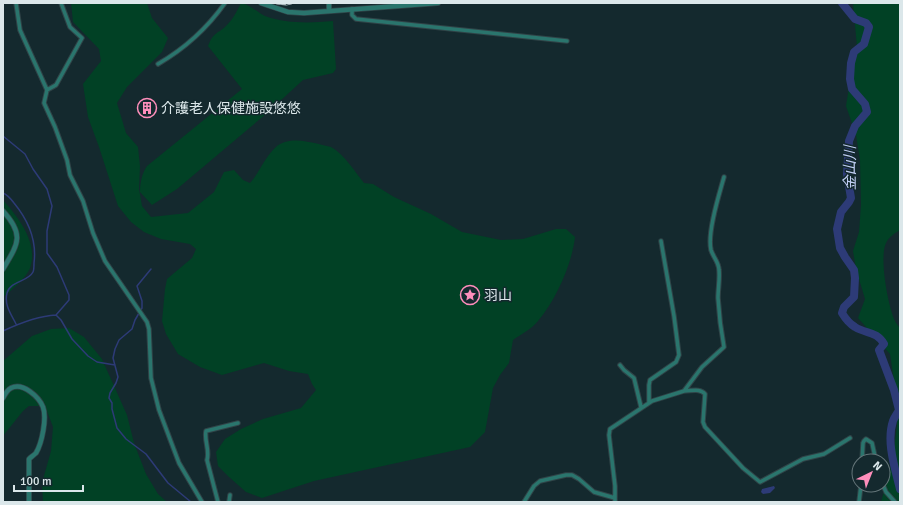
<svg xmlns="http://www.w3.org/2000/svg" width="903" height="505" viewBox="0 0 903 505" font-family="Signika,'Noto Sans JP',sans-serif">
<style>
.green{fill:#014125}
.water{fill:#2d3b77}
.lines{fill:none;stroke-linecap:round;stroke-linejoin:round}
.stream{stroke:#2d3b77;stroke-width:1.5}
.river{stroke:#2d3b77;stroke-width:8}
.minor-casing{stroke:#304448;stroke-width:5.5}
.tertiary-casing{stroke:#304448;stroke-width:6}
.minor{stroke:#2a756d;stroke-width:3.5}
.tertiary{stroke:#2a756d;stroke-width:4.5}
.rail-casing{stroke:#abb9bd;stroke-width:3}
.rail{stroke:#14292e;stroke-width:1.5;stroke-dasharray:4.5;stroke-linecap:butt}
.labels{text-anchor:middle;stroke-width:3;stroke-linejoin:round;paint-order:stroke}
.poi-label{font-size:14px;fill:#dbe7ea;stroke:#14292e;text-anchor:start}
.water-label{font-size:15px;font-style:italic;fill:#c1cef3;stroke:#14292e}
</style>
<rect width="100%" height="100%" fill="#14292e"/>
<!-- green -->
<path class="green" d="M71 3H147L152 18 168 38 162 52 127 87 117 103 126 133 138 147 140 166 139 189 142 206 151 217 188 213 214 192 224 172 234 170 243 180 250 183C260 172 265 156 277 146 289 137 305 141 319 144 322 145 327 146 331 147 344 154 355 172 364 183L373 184 394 197 431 214 462 232 501 240 523 239 556 229H566L575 237C572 264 556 300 538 321 532 329 521 334 513 340L509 363 500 375 493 388 485 432 470 447 314 481 262 498 246 492 229 477 218 466 216 452 225 439 241 429 263 419 301 408 316 390 312 384 308 374 289 371 264 363 222 375 200 367 178 354 166 334 162 321 165 289 167 279 192 258 196 249 190 244 161 239 144 232 131 222 118 206 99 147 88 117 83 84 101 61 99 49 73 22Z
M241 3C249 4 257 12 265 16 287 24 311 23 333 21L336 69 333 73 303 80 266 114 177 189 152 205 140 192C140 183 142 173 147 166L242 89 208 46C214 31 217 35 227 25 233 19 237 11 241 3Z
M853 3H900V230C895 233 889 237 886 243 879 257 888 306 895 321 896 323 898 326 900 328V502H881L893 458 897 425 896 394 890 354 858 318 865 299 856 269 853 251 859 232 861 205 860 160 856 135 846 106 849 87 857 47Z
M3 200C18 217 39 243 30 268 27 277 11 291 3 297Z
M69 328 84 337 102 359 127 415 134 443 146 474 158 494 167 502H43L42 483 51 451 53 427 45 406H29L23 411 3 436V361L32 336 51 329Z"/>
<!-- water -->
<path class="water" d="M774 486 775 488 770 493 763 494 761 492 762 489Z"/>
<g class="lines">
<!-- stream -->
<path class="stream" d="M3 136 25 154 33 169 47 189 52 206 47 231V253L57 267 69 295V300L56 315
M3 193C8 195 11 199 14 203 28 220 37 240 34 263 34 265 34 270 33 272 28 282 10 281 7 293 4 305 11 314 16 324
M151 269 137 286 142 301V308L135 320 132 329 119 340 115 349 113 358 118 377 116 383 110 393 109 398 112 403V409L117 428 126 439 146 454 168 483 191 502
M3 331C20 323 37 316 56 315L61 320 72 339 88 356 97 362 115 365"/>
<!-- river -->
<path class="river" d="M842 3 855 19 866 23 869 27 864 44 854 52 851 63 850 79 852 89 865 104 867 112 855 126 849 141 847 174 851 198 849 202 841 212 837 229 840 248 845 257 854 270 855 278 854 297 844 307 842 313C845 318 850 324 855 327 866 334 877 331 884 344L879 350 894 390 899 410C897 414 894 418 893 421 886 442 895 468 900 489"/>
<defs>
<path id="minor" d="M16 3 20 30 47 90 44 103 55 127 67 160 70 175 83 201 93 233 105 261 147 322 149 329 151 378 159 410 179 463 202 502
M352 9V15L356 19 567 41
M158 64C184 49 208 27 225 3
M47 90 56 85 82 38 70 27 61 3
M620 365 624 370 634 378 641 407
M684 391C692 391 700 388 705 394L703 422 705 427 743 468 760 482 803 459 824 454 850 438
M649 402V385L650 380 676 362 679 355 674 316 661 241
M862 461 863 443 864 441 866 439 872 443 876 461
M883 485 886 492 895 502
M218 502 207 460C210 450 204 441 206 431L238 423
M229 502 230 495
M524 502 534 486 540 481 566 475H572L579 479 594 492 615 498
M615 502V486L609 435 610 429 652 401 684 391 702 367 724 347C721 331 719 315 718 298 718 289 720 279 719 270 719 262 713 257 711 250 707 233 719 195 724 177
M859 502 861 485"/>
<path id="tertiary" d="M261 3 288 12 304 13 438 3
M329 11V3
M3 211C25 235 18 244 3 269
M3 398C5 394 7 390 11 388 23 382 39 397 43 407 47 418 42 443 36 453 34 455 31 457 29 459V502"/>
</defs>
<!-- minor casing -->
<use href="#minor" class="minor-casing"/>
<!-- tertiary casing -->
<use href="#tertiary" class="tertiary-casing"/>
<!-- minor -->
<use href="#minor" class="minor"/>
<!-- tertiary -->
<use href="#tertiary" class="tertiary"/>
<defs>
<path id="rail" d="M277 3 286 4 291 3"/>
</defs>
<!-- rail casing -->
<use href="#rail" class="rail-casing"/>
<!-- rail -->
<use href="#rail" class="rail"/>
</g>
<!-- icons -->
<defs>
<symbol id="building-ring" viewBox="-11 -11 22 22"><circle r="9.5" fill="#14292e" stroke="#fe8ebb" stroke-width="1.5"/><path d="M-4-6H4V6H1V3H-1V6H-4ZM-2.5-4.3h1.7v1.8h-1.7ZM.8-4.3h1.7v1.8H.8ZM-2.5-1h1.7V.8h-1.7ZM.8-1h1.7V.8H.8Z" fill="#fe8ebb"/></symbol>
<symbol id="sight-ring" viewBox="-11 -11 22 22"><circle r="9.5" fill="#14292e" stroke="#fe8ebb" stroke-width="1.5"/><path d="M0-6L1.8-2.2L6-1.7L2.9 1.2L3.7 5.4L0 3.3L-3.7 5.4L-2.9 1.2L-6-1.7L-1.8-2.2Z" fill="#fe8ebb"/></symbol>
</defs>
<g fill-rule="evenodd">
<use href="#building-ring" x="136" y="97" width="22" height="22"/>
<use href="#sight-ring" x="459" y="284" width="22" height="22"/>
</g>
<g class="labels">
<!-- poi labels -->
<g class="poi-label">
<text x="161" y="113">介護老人保健施設悠悠</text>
<text x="484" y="300">羽山</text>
</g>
<!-- water labels -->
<g class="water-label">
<text transform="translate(850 168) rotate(-90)" y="5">金山川</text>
</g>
</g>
<!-- border -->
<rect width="903" height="505" fill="none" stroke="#dbe7ea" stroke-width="8"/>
<!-- north arrow -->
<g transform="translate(871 473) rotate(43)"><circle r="19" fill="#14292e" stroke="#647579"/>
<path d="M0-3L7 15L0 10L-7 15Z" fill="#fe8ebb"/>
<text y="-6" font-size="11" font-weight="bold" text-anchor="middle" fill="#dbe7ea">N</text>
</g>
<!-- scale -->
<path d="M14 485v6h69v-6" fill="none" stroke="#dbe7ea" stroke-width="2"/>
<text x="20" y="485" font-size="12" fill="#dbe7ea" stroke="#14292e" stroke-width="3" paint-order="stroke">100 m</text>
</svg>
